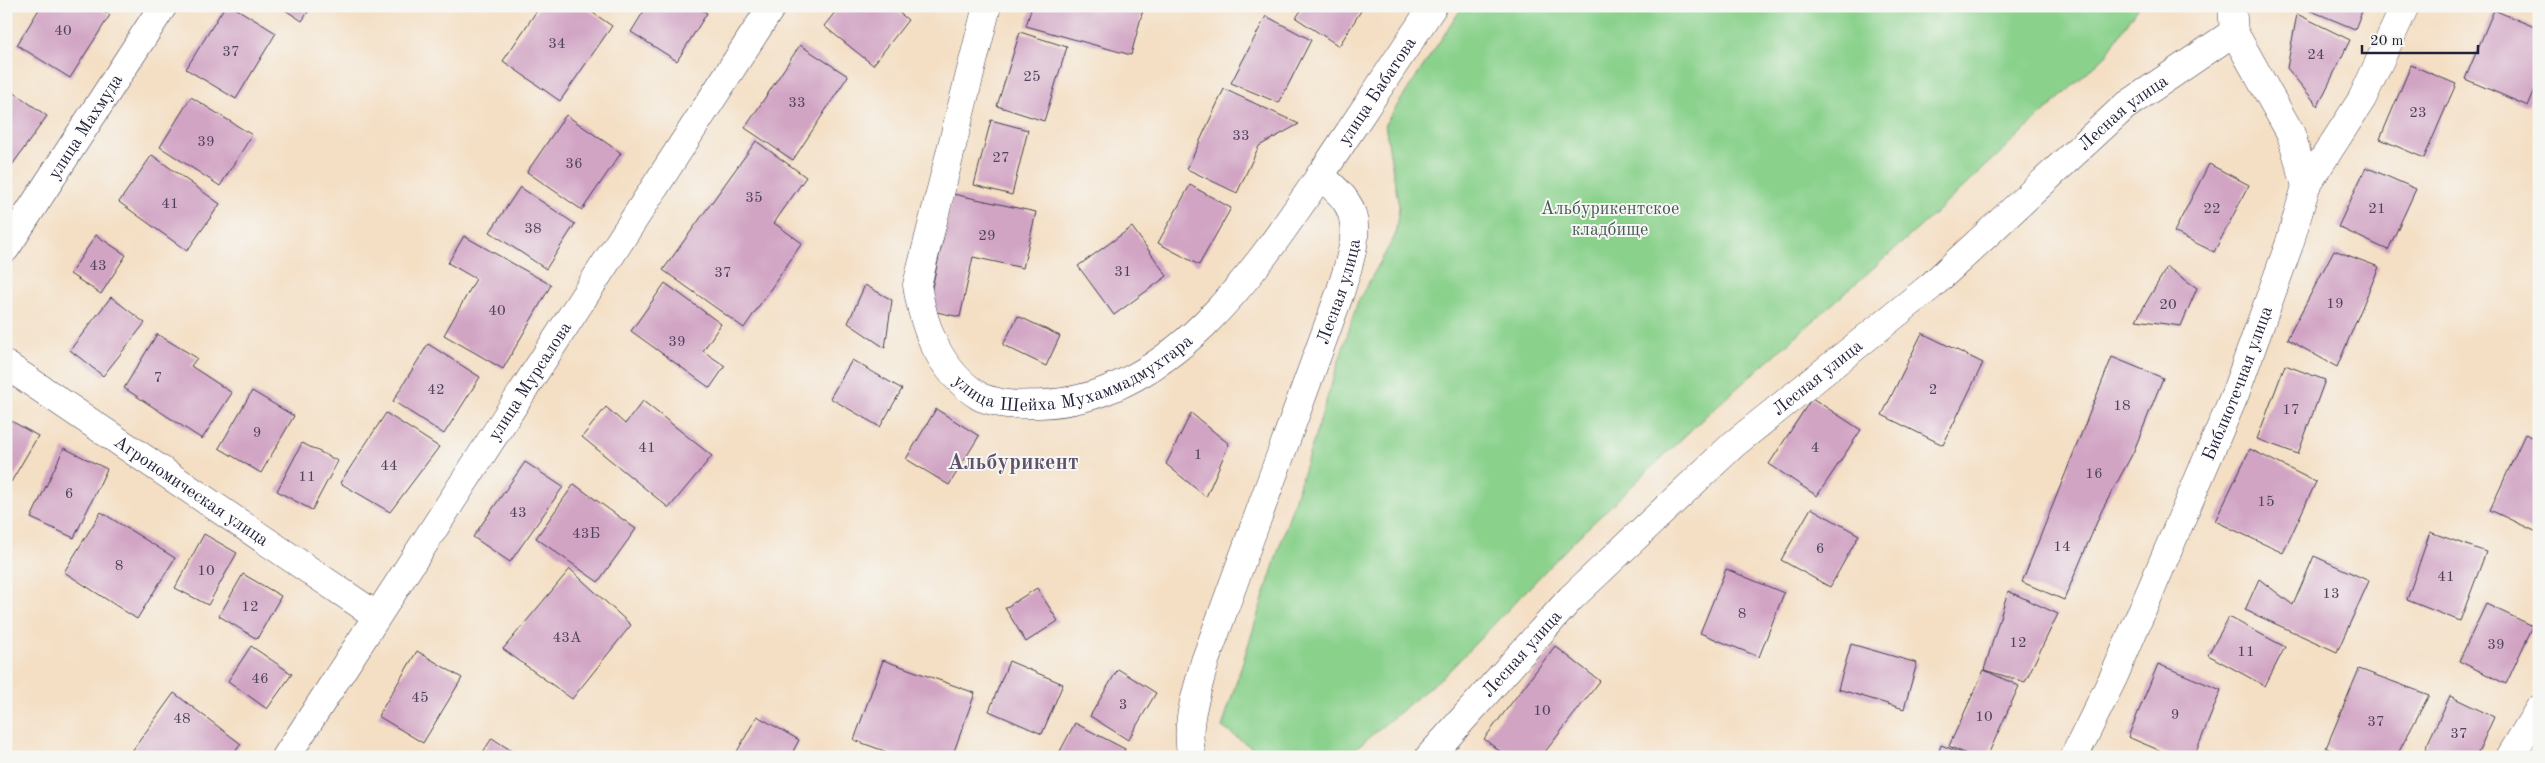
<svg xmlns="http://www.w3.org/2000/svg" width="2545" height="763" viewBox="0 0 2545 763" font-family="'Old Standard TT',serif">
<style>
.green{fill:#8ad18c;stroke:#567a64}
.building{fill:#d1a4c4}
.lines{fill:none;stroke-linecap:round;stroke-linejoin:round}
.minor-casing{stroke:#423e50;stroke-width:29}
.minor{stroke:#fff;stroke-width:28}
.labels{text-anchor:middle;stroke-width:4;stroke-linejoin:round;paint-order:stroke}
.number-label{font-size:15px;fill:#4e425d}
.street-label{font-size:18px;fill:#22223b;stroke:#f6f6f2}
.park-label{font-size:18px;fill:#415753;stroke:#f6f6f2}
.district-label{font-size:22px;font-weight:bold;fill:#5f506b;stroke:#f6f6f2}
</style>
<rect width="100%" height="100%" fill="#f6f6f2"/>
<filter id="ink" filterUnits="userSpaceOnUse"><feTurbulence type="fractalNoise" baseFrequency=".02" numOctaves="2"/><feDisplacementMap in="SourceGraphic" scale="10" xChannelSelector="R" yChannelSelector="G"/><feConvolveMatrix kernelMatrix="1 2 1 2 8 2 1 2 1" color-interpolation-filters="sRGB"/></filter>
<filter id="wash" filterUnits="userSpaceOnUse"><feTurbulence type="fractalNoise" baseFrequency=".0096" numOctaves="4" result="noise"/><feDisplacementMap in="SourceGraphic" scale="20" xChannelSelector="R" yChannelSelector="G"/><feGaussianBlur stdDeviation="1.12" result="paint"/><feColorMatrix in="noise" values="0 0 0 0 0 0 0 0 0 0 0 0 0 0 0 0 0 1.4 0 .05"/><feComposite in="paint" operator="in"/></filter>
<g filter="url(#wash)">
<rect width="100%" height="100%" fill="#f4dfc4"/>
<!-- green -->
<path class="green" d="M1463 6H2139L2106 55 1930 218 1710 412 1574 541 1447 673 1345 757H1265L1222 727 1358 301 1395 236 1399 207 1385 124Z"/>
<g id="blocks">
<!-- building -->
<path class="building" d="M41 6H96L110 15 70 78 17 45Z
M225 6H232L276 33 236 99 186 69Z
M279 6H312L302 21Z
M540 6H583L612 26 560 101 503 61Z
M647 6H696L707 13 677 61 631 32Z
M840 6H891L908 20 873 65 824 26Z
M1032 6H1144L1131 55 1026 26Z
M1304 6H1364L1339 46 1296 18Z
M2310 6H2364L2355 29 2309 10Z
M2525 6H2539V12Z
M2494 10 2539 29V80L2528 106 2465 79Z
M2297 14 2350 40 2318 106 2287 68Z
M1266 16 1311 40 1279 103 1231 83Z
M1020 32 1067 47 1044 121 997 106Z
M800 45 848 76 793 160 745 128Z
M2411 65 2456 84 2424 158 2380 139Z
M6 87 47 116 10 168 6 165Z
M1224 89 1299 124 1259 146 1237 193 1187 169Z
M191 97 252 135 220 186 160 147Z
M566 115 621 153 582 210 527 172Z
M991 120 1028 130 1012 195 974 185Z
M756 141 806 177 774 223 802 243 744 328 663 270Z
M152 155 220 204 187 251 119 202Z
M2209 164 2249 185 2214 252 2174 232Z
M2366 167 2416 189 2388 250 2338 227Z
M1190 185 1231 208 1199 265 1158 243Z
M520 187 575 224 546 269 490 232Z
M953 194 1036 212 1023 268 973 257 960 317 927 310Z
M1132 227 1167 276 1114 315 1078 266Z
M96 235 126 255 101 294 70 274Z
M464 236 551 285 503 369 444 335 476 279 448 263Z
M2334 250 2379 267 2337 367 2287 339Z
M2167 267 2197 288 2181 326 2136 320Z
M665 283 721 324 703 351 725 366 710 388 631 331Z
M865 285 892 300 885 348 848 323Z
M111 297 145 323 103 376 70 350Z
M1018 316 1060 336 1046 366 1003 345Z
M1922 333 1983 363 1943 445 1882 415Z
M157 334 197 358 191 366 232 393 202 439 124 388Z
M428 344 480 377 444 434 393 401Z
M2112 357 2163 378 2133 453 2102 510 2064 600 2022 582Z
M852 360 902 389 880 427 830 398Z
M2285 365 2325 380 2298 454 2257 439Z
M252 391 294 416 261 473 219 448Z
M1812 398 1861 430 1817 496 1769 464Z
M643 401 712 456 669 508 582 437 606 407 625 424Z
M936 409 979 436 949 485 906 459Z
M386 413 439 447 390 512 340 483Z
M1191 413 1229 444 1206 497 1166 464Z
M6 418 38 436 11 482 6 480Z
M2525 434 2539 440V533L2490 510Z
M302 443 338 461 312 510 277 491Z
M64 448 107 469 74 538 31 518Z
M2250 449 2316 482 2283 553 2215 521Z
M525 462 563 487 510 562 473 537Z
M574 484 636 529 598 582 536 538Z
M1811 508 1859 535 1830 587 1781 560Z
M101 512 175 558 137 619 64 572Z
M2430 532 2486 552 2460 621 2407 600Z
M204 534 237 553 208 605 175 588Z
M2314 556 2369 581 2337 652 2245 610 2259 579 2293 605Z
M570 569 631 625 572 699 503 649Z
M1726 569 1784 593 1759 657 1700 633Z
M243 574 281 596 257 639 219 616Z
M1037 588 1058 621 1026 642 1005 608Z
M2008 591 2058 614 2025 682 1984 670 2019 686 1987 757H1973L1949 746 1984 670Z
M2486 604 2533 626 2506 684 2459 661Z
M2229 617 2285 647 2265 686 2208 655Z
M1851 644 1917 663 1904 709 1838 689Z
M251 646 292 674 267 709 228 681Z
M1555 646 1600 681 1541 757H1507L1484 739Z
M417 651 462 678 423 743 378 716Z
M883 660 975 693 952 757H901L854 740Z
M1009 661 1063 684 1042 734 989 711Z
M2158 664 2221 690 2194 757H2175L2128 737Z
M1118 669 1156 693 1128 740 1090 716Z
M2359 669 2429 695 2396 757H2351L2326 748Z
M174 693 241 744 231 757H139L132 751Z
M2450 696 2494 717 2476 757H2441L2425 749Z
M757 716 799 740 790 757H734Z
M1075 723 1125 749 1121 757H1057Z
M492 738 521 757H480Z
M1941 745 1971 757H1937Z"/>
</g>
</g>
<g filter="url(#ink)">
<use href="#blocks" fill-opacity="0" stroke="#423e50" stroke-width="1"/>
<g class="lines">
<defs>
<g id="minor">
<path id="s1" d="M987 6 917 285C924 330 940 371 979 396 985 400 995 401 1001 403 1014 406 1027 404 1040 404 1176 400 1264 258 1332 158 1366 107 1399 57 1433 6"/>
<path d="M2306 186 2362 99 2405 6"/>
<path id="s2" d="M6 248 163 6"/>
<path id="s3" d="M6 365 377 616"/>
<path id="s4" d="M286 757 772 6"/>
<path id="s5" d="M1192 757C1184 724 1197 693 1205 661L1340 293C1348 265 1365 227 1345 200 1339 191 1328 183 1320 175"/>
<path id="s6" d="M1429 757 1571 598 1734 444 1931 286 2124 107 2234 32"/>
<path id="s7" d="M2074 757 2114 676 2235 394 2289 245 2306 186 2291 134 2234 32 2232 6"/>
<path d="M2510 757 2539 709"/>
</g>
</defs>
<!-- minor casing -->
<use href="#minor" class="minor-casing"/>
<!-- minor -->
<use href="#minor" class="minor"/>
</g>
</g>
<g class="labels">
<!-- number labels -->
<g class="number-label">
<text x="63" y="35">40</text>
<text x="557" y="48">34</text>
<text x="231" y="56">37</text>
<text x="2316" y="59">24</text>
<text x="1032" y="81">25</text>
<text x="797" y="107">33</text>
<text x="2418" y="117">23</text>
<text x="1241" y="140">33</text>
<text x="206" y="146">39</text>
<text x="1001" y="162">27</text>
<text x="574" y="168">36</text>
<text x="754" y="202">35</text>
<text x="170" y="208">41</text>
<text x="2212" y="213">22</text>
<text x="2377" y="213">21</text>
<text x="533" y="233">38</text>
<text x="987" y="240">29</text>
<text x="98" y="270">43</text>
<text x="1123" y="276">31</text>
<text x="723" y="277">37</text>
<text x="2335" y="308">19</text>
<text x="2168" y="309">20</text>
<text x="497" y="315">40</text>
<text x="677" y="346">39</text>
<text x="158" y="382">7</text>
<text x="436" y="394">42</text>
<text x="1933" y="394">2</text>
<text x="2122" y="410">18</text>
<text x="2291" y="414">17</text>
<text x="257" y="437">9</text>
<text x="647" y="452">41</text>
<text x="1815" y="452">4</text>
<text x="1198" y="459">1</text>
<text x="389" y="470">44</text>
<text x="2094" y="478">16</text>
<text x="307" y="481">11</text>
<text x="69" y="498">6</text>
<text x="2266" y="506">15</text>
<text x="518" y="517">43</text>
<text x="586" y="538">43Б</text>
<text x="2062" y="551">14</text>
<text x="1820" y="553">6</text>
<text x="119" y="570">8</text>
<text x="206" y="575">10</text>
<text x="2446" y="581">41</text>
<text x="2331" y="598">13</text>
<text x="250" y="611">12</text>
<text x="1742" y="618">8</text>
<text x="567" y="642">43А</text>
<text x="2018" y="647">12</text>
<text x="2496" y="649">39</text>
<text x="2246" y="656">11</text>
<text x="260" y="683">46</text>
<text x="420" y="702">45</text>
<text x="1123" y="709">3</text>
<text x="1542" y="715">10</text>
<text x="2175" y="719">9</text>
<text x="1984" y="721">10</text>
<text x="182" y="723">48</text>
<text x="2376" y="726">37</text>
<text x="2459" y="738">37</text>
</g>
<!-- street labels -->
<g class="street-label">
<text dy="6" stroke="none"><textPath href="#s1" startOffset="959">улица Бабатова</textPath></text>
<text dy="6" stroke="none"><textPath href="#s6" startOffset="949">Лесная улица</textPath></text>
<text dy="6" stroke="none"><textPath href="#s2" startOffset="145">улица Махмуда</textPath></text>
<text dy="6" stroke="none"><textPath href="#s5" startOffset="491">Лесная улица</textPath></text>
<text dy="6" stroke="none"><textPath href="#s1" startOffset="519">улица Шейха Мухаммадмухтара</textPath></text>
<text dy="6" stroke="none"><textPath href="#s6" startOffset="544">Лесная улица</textPath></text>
<text dy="6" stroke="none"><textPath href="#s4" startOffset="448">улица Мурсалова</textPath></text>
<text dy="6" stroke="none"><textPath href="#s7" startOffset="408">Библиотечная улица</textPath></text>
<text dy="6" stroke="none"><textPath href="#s3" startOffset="224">Агрономическая улица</textPath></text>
<text dy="6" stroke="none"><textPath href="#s6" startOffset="139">Лесная улица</textPath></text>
</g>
<!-- park labels -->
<g class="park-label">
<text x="1610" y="214">Альбурикентское<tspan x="1610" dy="21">кладбище</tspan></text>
</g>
<!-- district labels -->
<g class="district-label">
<text x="1013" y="469">Альбурикент</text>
</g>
</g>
<!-- margin -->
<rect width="2545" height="763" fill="none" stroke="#f6f6f2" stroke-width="25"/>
<!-- scale -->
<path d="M2362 45v8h116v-8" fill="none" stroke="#22223b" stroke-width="2.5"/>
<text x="2370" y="45" font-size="15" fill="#22223b" stroke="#f6f6f2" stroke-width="4" paint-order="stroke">20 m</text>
</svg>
